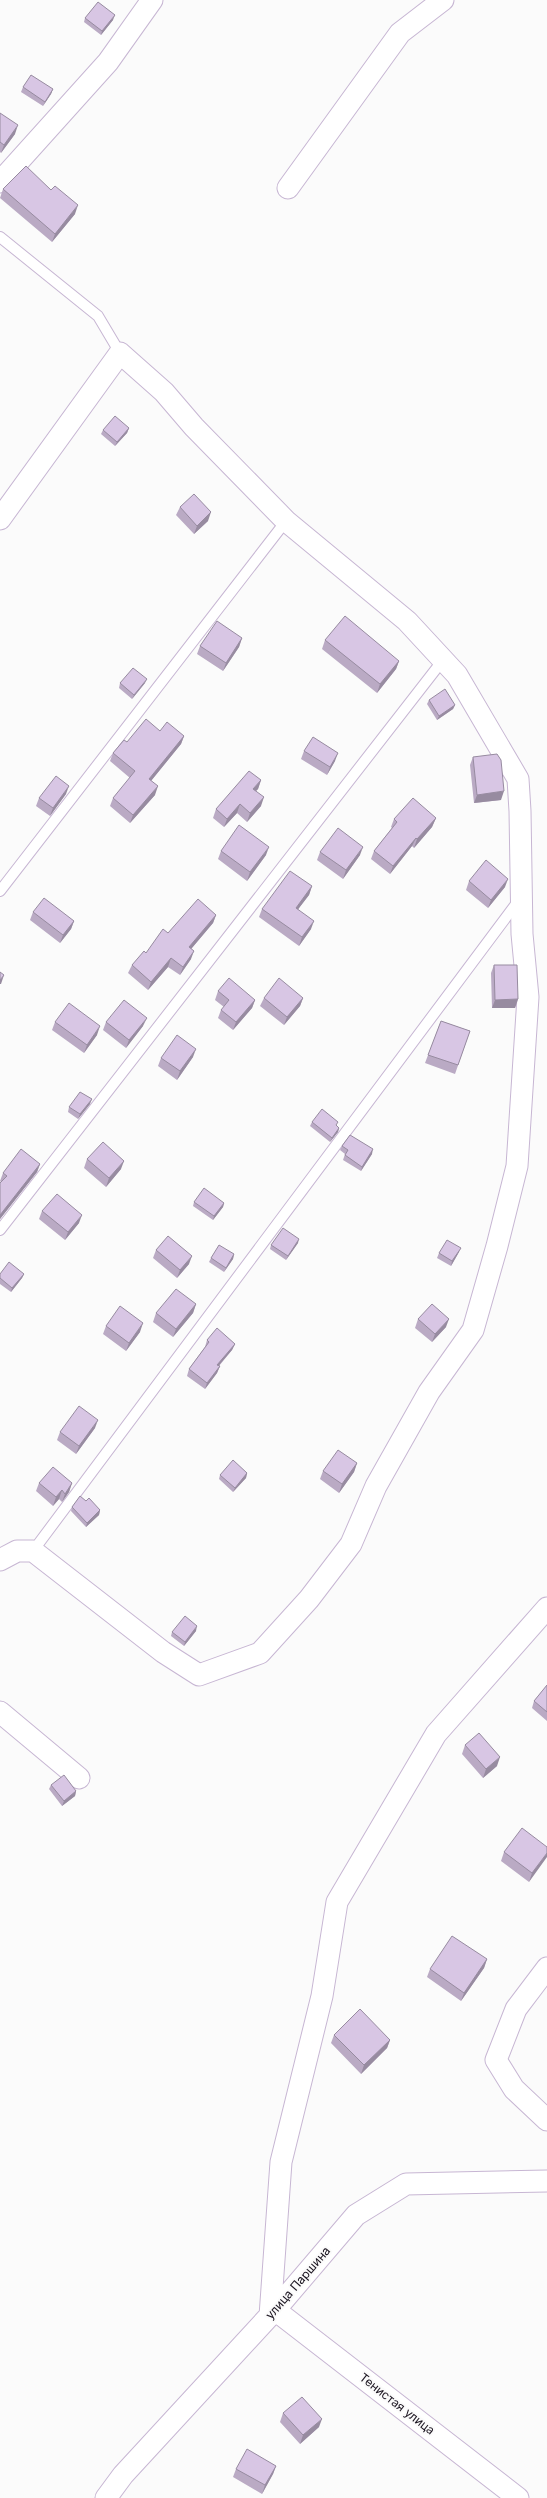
<svg xmlns="http://www.w3.org/2000/svg" width="547" height="2498" viewBox="0 0 547 2498" font-family="Inter,sans-serif">
<style>
.lines{fill:none;stroke-linecap:round;stroke-linejoin:round}
.service-casing{stroke:#c7b6d3;stroke-width:12}
.minor-casing{stroke:#c7b6d3;stroke-width:23}
.service{stroke:#fff;stroke-width:10}
.minor{stroke:#fff;stroke-width:21}
.wall{fill:#baaac4}
.shaded-wall{fill:#978ba0}
.building{fill:#d8c6e4;stroke:#978ba0}
.labels{text-anchor:middle;stroke-width:4;stroke-linejoin:round;paint-order:stroke}
.street-label{font-size:12px;fill:#1b1520;stroke:#fbfbfb}
</style>
<rect width="100%" height="100%" fill="#fbfbfb"/>
<g class="lines">
<defs>
<path id="service" d="M0 237 98 316 120 353
M0 891 286 521
M0 1230 443 660
M33 1551 519 900"/>
<path id="minor" d="M0 182 108 62 152 0
M288 188 400 33 443 0
M0 519 120 353 164 392 194 427 286 521 407 621 457 675 518 779 520 811 522 934 528 997 517 1166 497 1246 473 1330 429 1392 376 1486 351 1544 309 1599 260 1653 199 1675 163 1652 33 1551H17L0 1560
M0 1712 79 1778
M547 1968 516 2009 496 2060 514 2089 547 2120
M275 2310 518 2498
M270 2316 281 2162 322 1996 337 1902 436 1734 547 1608
M106 2498 123 2475 275 2310 356 2215 406 2184 547 2181"/>
</defs>
<!-- service casing -->
<use href="#service" class="service-casing"/>
<!-- minor casing -->
<use href="#minor" class="minor-casing"/>
<!-- service -->
<use href="#service" class="service"/>
<!-- minor -->
<use href="#minor" class="minor"/>
</g>
<!-- wall -->
<path class="wall" d="M85 18 113 20 101 35 84 22Z
M23 87 53 89 51 94 43 106 21 92Z
M0 113 15 134 1 153 0 152Z
M3 189 75 214 52 242 0 198Z
M129 428 127 433 115 446 101 434 103 430Z
M180 507 208 521 194 534 176 515Z
M242 638 239 647 223 671 197 654 200 646Z
M325 640 399 661 396 669 377 693 322 649Z
M120 683H145L132 699 119 688Z
M429 700 455 705 453 709 437 720 427 704Z
M160 731 184 736 181 744 151 781 155 795 130 823 110 806 113 798 130 778 110 761 113 753 127 742Z
M304 751 335 761 327 775 301 759Z
M473 757 501 800 474 803 470 765Z
M261 780 258 789 256 791 261 806 247 822 237 813 224 827 213 818 216 809Z
M66 794 50 816 36 806 39 798Z
M436 818 432 827 414 848 412 846 390 874 371 859 374 851 392 828 391 827 394 819Z
M221 851 266 855 247 881 218 859Z
M320 852 360 855 343 879 317 860Z
M469 881 505 887 488 908 466 890Z
M312 886 309 895 298 909 311 929 299 946 259 917 262 909Z
M33 912 74 921 71 929 60 943 30 920Z
M216 915 213 923 191 949V959L180 975 168 967 148 990 128 973 132 965 146 953 168 933Z
M494 965 518 999 515 1008H492L491 973Z
M218 991 255 1000 252 1008 233 1030 218 1018 221 1010 224 1007 215 1000Z
M264 998H303L300 1006 284 1025 260 1006Z
M441 1021 470 1031 455 1074 425 1063Z
M55 1022 97 1035 84 1053 52 1030Z
M106 1022 143 1026 126 1048 103 1030Z
M193 1057 177 1080 158 1066 161 1058Z
M90 1104 78 1119 68 1112 69 1107Z
M312 1122 337 1126 339 1128 338 1132 330 1142 310 1126Z
M342 1146 372 1154 361 1171 343 1160 345 1154 340 1150Z
M87 1159 121 1169 106 1187 84 1168Z
M40 1164 37 1172 0 1219V1183L1 1182 0 1181 3 1173Z
M194 1202 224 1203 223 1207 213 1220 193 1206Z
M42 1211 79 1223 65 1240 39 1219Z
M298 1243 286 1260 270 1249 271 1245Z
M156 1250 189 1264 177 1278 153 1258Z
M459 1252 451 1266 437 1258 439 1253Z
M234 1254 233 1259 224 1272 209 1262 211 1258Z
M0 1274H24L22 1278 11 1292 0 1284Z
M196 1304 193 1313 173 1337 153 1322 156 1313Z
M418 1319 446 1327 432 1342 415 1328Z
M106 1326 140 1332 126 1351 103 1334Z
M207 1340 235 1344 232 1350 219 1366H220L217 1373 205 1389 187 1376 189 1369 205 1347Z
M95 1428 76 1454 57 1440 60 1432Z
M357 1463 354 1472 339 1493 320 1479 323 1471Z
M247 1473 246 1478 233 1492 219 1479 220 1475Z
M39 1483H72L69 1492 62 1502 59 1499 53 1506 36 1491Z
M86 1501 100 1510 99 1515 86 1527 71 1511 72 1507Z
M196 1631 184 1646 171 1636 172 1632Z
M547 1685V1721L532 1708 534 1701Z
M465 1745 497 1766 483 1778 462 1754Z
M51 1785 76 1791 75 1796 62 1806 49 1789Z
M547 1847 529 1882 501 1861 504 1852Z
M487 1959 484 1968 461 2001 427 1977 430 1969Z
M334 2035 390 2040 387 2048 361 2074 331 2043Z
M283 2413 319 2427 300 2444 280 2422Z
M276 2466 273 2474 262 2494 233 2477 236 2469Z"/>
<!-- shaded-wall -->
<path class="shaded-wall" d="M115 15 113 20 101 35 102 31Z
M53 89 51 94 43 106 45 102Z
M18 125 15 134 1 153 4 145Z
M78 205 75 214 52 242 55 234Z
M129 428 127 433 115 446 117 442Z
M211 512 208 521 194 534 197 526Z
M242 638 239 647 223 671 226 663Z
M399 661 396 669 377 693 380 684Z
M147 679 145 683 132 699 134 695Z
M455 705 453 709 437 720 439 716Z
M184 736 181 744 146 787 149 779Z
M338 753 335 761 327 775 330 767Z
M261 780 258 789 250 797 253 789Z
M69 786 66 794 50 816 53 808Z
M158 786 155 795 130 823 133 815Z
M504 791 501 800 474 803 477 795Z
M264 797 261 806 247 822 250 813Z
M240 804 237 813 224 827 227 819Z
M436 818 432 827 414 848 417 839Z
M416 838 412 846 390 874 393 866Z
M269 847 266 855 247 881 250 872Z
M363 847 360 855 343 879 346 870Z
M508 879 505 887 488 908 491 900Z
M312 886 309 895 293 916 296 908Z
M216 915 213 923 186 955 189 947Z
M74 921 71 929 60 943 63 935Z
M314 921 311 929 299 946 302 937Z
M194 951 191 959 180 975 183 967Z
M171 958 168 967 148 990 151 982Z
M4 975 1 984H0V980Z
M303 998 300 1006 284 1025 287 1017Z
M518 999 515 1008H492L495 1000Z
M255 1000 252 1008 233 1030 236 1022Z
M147 1018 143 1026 126 1048 129 1040Z
M100 1026 97 1035 84 1053 87 1045Z
M196 1049 193 1057 177 1080 180 1071Z
M92 1099 90 1104 78 1119 80 1114Z
M339 1128 338 1132 330 1142 332 1138Z
M373 1149 372 1154 361 1171 362 1167Z
M124 1161 121 1169 106 1187 109 1178Z
M40 1164 37 1172 0 1219V1215Z
M224 1203 223 1207 213 1220 214 1216Z
M82 1215 79 1223 65 1240 68 1232Z
M299 1239 298 1243 286 1260 288 1256Z
M461 1248 459 1252 451 1266 452 1261Z
M234 1254 233 1259 224 1272 226 1268Z
M192 1256 189 1264 177 1278 180 1270Z
M24 1274 22 1278 11 1292 12 1288Z
M196 1304 193 1313 173 1337 176 1329Z
M449 1319 446 1327 432 1342 435 1334Z
M143 1323 140 1332 126 1351 129 1343Z
M235 1344 232 1350 214 1371 217 1365Z
M220 1366 217 1373 205 1389 207 1383Z
M98 1420 95 1428 76 1454 79 1446Z
M357 1463 354 1472 339 1493 342 1484Z
M247 1473 246 1478 233 1492 235 1488Z
M72 1483 69 1492 62 1502 65 1494Z
M62 1490 59 1499 53 1506 56 1497Z
M100 1510 99 1515 86 1527 87 1523Z
M197 1626 196 1631 184 1646 185 1642Z
M500 1757 497 1766 483 1778 486 1769Z
M76 1791 75 1796 62 1806 64 1801Z
M547 1853V1857L529 1882 532 1873Z
M487 1959 484 1968 461 2001 464 1993Z
M390 2040 387 2048 361 2074 364 2065Z
M322 2419 319 2427 300 2444 303 2435Z
M276 2466 273 2474 262 2494 265 2485Z"/>
<!-- building -->
<path class="building" d="M98 2 115 15 102 31 85 18Z
M31 75 53 89 45 102 23 87Z
M0 113 18 125 4 145 0 142Z
M26 166 51 190 55 186 78 205 55 234 3 189Z
M115 416 129 428 117 442 103 430Z
M194 494 211 512 197 526 180 507Z
M345 616 399 661 380 684 325 640Z
M217 621 242 638 226 663 200 646Z
M133 668 147 679 134 695 120 683Z
M445 689 455 705 439 716 429 700Z
M146 719 160 731 167 722 184 736 149 779 158 786 133 815 113 798 135 771 113 753 124 740 127 742Z
M313 737 338 753 330 767 304 751Z
M497 754 501 760 504 791 477 795 473 757Z
M249 771 261 780 253 789 264 797 250 813 240 804 227 819 216 809Z
M56 776 69 786 53 808 39 798Z
M413 798 436 818 417 839 416 838 393 866 374 851 397 822 394 819Z
M239 825 269 847 250 872 221 851Z
M338 828 363 847 346 870 320 852Z
M486 860 508 879 491 900 469 881Z
M290 871 312 886 296 908 314 921 302 937 262 909Z
M44 898 74 921 63 935 33 912Z
M198 899 216 915 189 947 194 951 183 967 171 958 151 982 132 965 144 951 146 953 163 929 168 933Z
M494 965H517L518 999 495 1000Z
M0 972 4 975 0 980Z
M229 978 255 1000 236 1022 221 1010 229 1000 218 991Z
M279 978 303 998 287 1017 264 998Z
M124 1000 147 1018 129 1040 106 1022Z
M69 1003 100 1026 87 1045 55 1022Z
M441 1021 470 1031 458 1065 428 1055Z
M177 1035 196 1049 180 1071 161 1058Z
M80 1092 92 1099 80 1114 69 1107Z
M322 1109 338 1122 336 1125 339 1128 332 1138 312 1122Z
M350 1135 373 1149 362 1167 345 1155 348 1150 342 1146Z
M103 1142 124 1161 109 1178 87 1159Z
M21 1149 40 1164 0 1215V1183L7 1176 3 1173Z
M204 1188 224 1203 214 1216 194 1202Z
M57 1194 82 1215 68 1232 42 1211Z
M283 1228 299 1239 288 1256 271 1245Z
M168 1236 192 1256 180 1270 156 1250Z
M447 1240 461 1248 452 1261 439 1253Z
M219 1245 234 1254 226 1268 211 1258Z
M9 1262 24 1274 12 1288 0 1278V1274Z
M176 1289 196 1304 176 1329 156 1313Z
M432 1304 449 1319 435 1334 418 1319Z
M120 1306 143 1323 129 1343 106 1326Z
M217 1328 235 1344 217 1365 220 1366 207 1383 189 1369 209 1342 207 1340Z
M79 1406 98 1420 79 1446 60 1432Z
M338 1450 357 1463 342 1484 323 1471Z
M233 1460 247 1473 235 1488 220 1475Z
M53 1467 72 1483 65 1494 62 1490 56 1497 39 1483Z
M80 1496 86 1501 89 1498 100 1510 87 1523 72 1507Z
M185 1616 197 1626 185 1642 172 1632Z
M547 1685V1712L534 1701Z
M479 1733 500 1757 486 1769 465 1745Z
M64 1775 76 1791 64 1801 51 1785Z
M522 1828 547 1847V1853L532 1873 504 1852Z
M452 1936 487 1959 464 1993 430 1969Z
M360 2009 390 2040 364 2065 334 2035Z
M302 2397 322 2419 303 2435 283 2413Z
M247 2449 276 2466 265 2485 236 2469Z"/>
<g class="labels">
<!-- street labels -->
<g class="street-label">
<text transform="translate(298 2283) rotate(-49)" y="4">улица Паршина</text>
<text transform="translate(397 2404) rotate(38)" y="4">Тенистая улица</text>
</g>
</g>
</svg>
